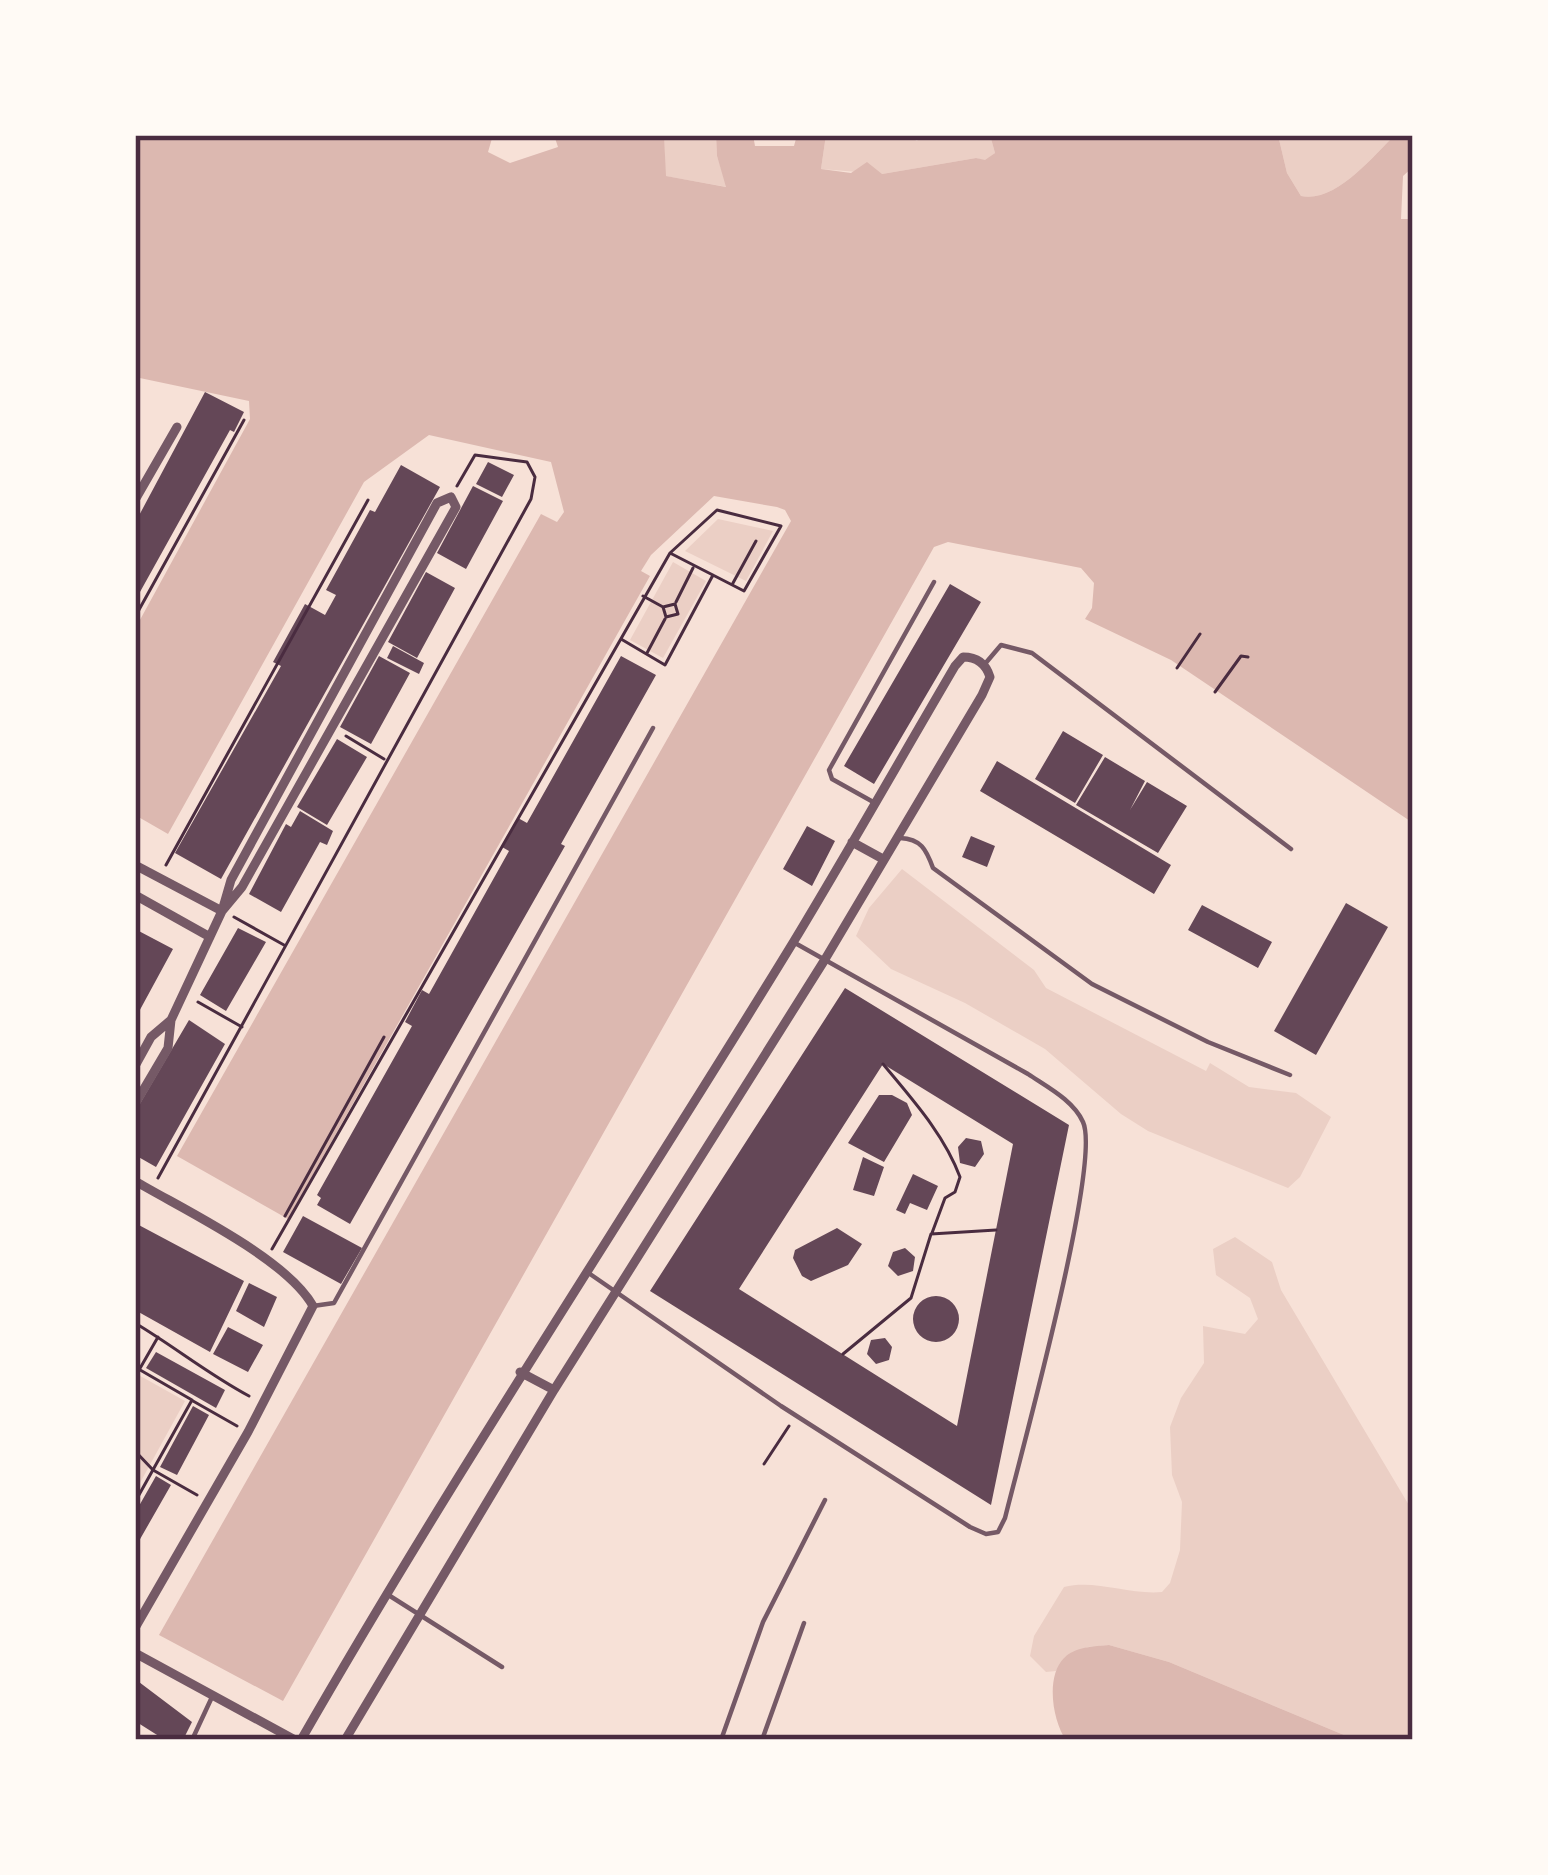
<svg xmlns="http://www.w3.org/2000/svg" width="1548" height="1875" viewBox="0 0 1548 1875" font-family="Arial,sans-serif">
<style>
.green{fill:#ebcfc5}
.water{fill:#dcb8b0}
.building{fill:#644757;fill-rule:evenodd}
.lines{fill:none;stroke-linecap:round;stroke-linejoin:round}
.path{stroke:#4a2c40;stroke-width:3}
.service{stroke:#755966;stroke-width:4.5}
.minor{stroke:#755966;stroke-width:9}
.neatline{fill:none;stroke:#4a2c40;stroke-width:4.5}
</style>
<rect width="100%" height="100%" fill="#f7e1d7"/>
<!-- green -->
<path class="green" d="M664 135H716L717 156 727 187 665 176Z
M826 135H906L917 141 922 135H990L995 153 985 161 976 158 882 174 821 169Z
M1278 135H1395C1372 157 1336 203 1301 196L1287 173Z
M718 519 773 531 746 581 685 551Z
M673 562 706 581 663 658 630 640Z
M902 869 1034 970 1046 988 1206 1071 1210 1063 1249 1087 1296 1093 1331 1117 1300 1177 1288 1188 1148 1131 1121 1114 1045 1049 965 1003 891 969 856 936 869 908Z
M1235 1237 1272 1262 1281 1290 1413 1512V1740H1356L1169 1662 1109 1645 1088 1647 1065 1657 1056 1671 1046 1672 1030 1656 1034 1636 1064 1587C1095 1579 1129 1595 1162 1592L1170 1583 1180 1550 1182 1502 1172 1475 1170 1427 1181 1398 1204 1363 1203 1326 1245 1334 1258 1319 1250 1298 1216 1275 1213 1249Z
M135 1373 185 1401 135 1492Z"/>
<!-- water -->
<path class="water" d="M135 135H493L488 152 510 163 558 147 554 135H664L666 176 726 187 717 156 716 135H753L755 146H794L797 135H826L821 169 851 173 867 162 882 174 976 158 985 160 995 153 990 135H1278L1287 173 1301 196C1336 203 1372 157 1395 135H1413V167L1403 176 1401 219H1413V823L1171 660 1085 619 1092 608 1094 583 1081 568 948 542 934 547 283 1701 159 1635 791 521 785 510 777 507 714 496 651 555 641 571 650 576 288 1219 177 1156 541 514 557 522 564 512 551 462 429 435 364 482 168 834 135 815V629L250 419 249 401 135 377Z
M1109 1645 1169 1662 1356 1740H1066C1053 1722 1045 1677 1064 1658 1075 1647 1094 1646 1109 1645Z"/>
<!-- building -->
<path class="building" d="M205 392 244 412 234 432 230 430 135 601V523Z
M488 462 514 475 502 497 476 484Z
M401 465 440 487 221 879 175 853 281 666 273 662 305 604 325 615 336 595 326 590 370 510 375 512Z
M473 486 503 501 466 569 437 553Z
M426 572 455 588 417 658 388 642Z
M950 584 981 602 874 784 844 766Z
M393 646 424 663 419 674 387 658Z
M379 656 410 673 371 744 340 727Z
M621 656 656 675 561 844 565 846 350 1224 317 1205 321 1198 317 1195 412 1026 405 1022 422 990 429 994 509 851 502 847 518 818 527 823Z
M1063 731 1103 755 1075 803 1035 779Z
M337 739 367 757 327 825 297 807Z
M1105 757 1145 781 1130 810 1147 782 1187 806 1158 853 1076 805Z
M997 761 1171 865 1154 894 980 791Z
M300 811 333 831 327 845 320 842 281 912 249 894 286 824 291 827Z
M807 826 835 841 812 886 783 869Z
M971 836 995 846 987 867 962 857Z
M1346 903 1388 927 1316 1055 1274 1031Z
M1202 905 1272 942 1258 968 1188 930Z
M238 928 266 942 226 1011 200 995Z
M135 929 173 949 135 1019Z
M845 988 1069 1125 991 1505 650 1291ZM883 1064 1013 1144 957 1426 739 1289Z
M189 1020 225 1044 156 1167 135 1155V1112Z
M879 1095H892L907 1103 912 1115 884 1162 848 1143Z
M966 1138 981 1141 984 1154 975 1167 960 1163 958 1147Z
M863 1157 884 1167 874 1196 853 1190Z
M913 1174 938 1186 927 1210 910 1203 905 1214 896 1210Z
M303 1216 362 1248 341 1284 283 1252Z
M135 1223 244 1281 210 1352 135 1310Z
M837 1228 862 1244 848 1265 811 1281 802 1276 793 1258 795 1250Z
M905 1248 915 1257 913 1271 898 1276 888 1266 893 1252Z
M249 1283 277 1297 264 1327 236 1311Z
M913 1319a23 23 0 1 1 46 0a23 23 0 1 1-46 0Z
M228 1327 263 1345 248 1372 213 1354Z
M885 1338 892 1347 889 1360 876 1364 867 1354 871 1340Z
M156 1352 225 1390 216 1408 146 1368Z
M193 1406 209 1415 177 1475 160 1467Z
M156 1476 171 1485 135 1548V1513Z
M139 1682 192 1722 183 1740H165L135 1721V1691Z"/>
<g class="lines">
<!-- path -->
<path class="path" d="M733 583 756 541
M643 596 663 607 666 617 678 614 675 604 663 607
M676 602 693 568
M135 617 244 420
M621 639 665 665 713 575
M647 653 665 619
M1177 668 1200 634
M1215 692 1241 656 1248 657
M346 736 384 759
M166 865 368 500
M234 917 284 945
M198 1002 242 1027
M883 1064C912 1099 944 1134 960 1177L955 1192 945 1198 932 1233
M158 1178 531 499 535 477 527 462 475 455 457 486
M285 1216 384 1037
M272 1249 670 553 717 510 781 526 744 591 670 553
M135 1323C175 1347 208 1374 249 1396
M843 1354 911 1298 931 1234 996 1230
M135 1367 192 1400 135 1502
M135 1377 158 1337
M193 1401 237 1426
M135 1451 153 1470 197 1495
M764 1464 789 1426"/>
<!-- service -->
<path class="service" d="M984 665 1001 645 1032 653 1291 849
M875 803 832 779 829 770 934 582
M900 838C921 839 926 849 933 868L1092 984 1208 1042 1290 1075
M590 1274 781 1406 970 1527 986 1534 998 1532 1005 1518C1020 1457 1102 1163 1083 1122 1073 1100 1047 1087 1028 1074L795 943
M313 1306 334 1303 653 728
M390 1596 502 1667
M192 1740 212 1697
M721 1740 763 1622 825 1500
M762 1740 804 1623"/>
<!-- minor -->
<path class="minor" d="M135 500 177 427
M852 842 883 859
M135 865 222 911
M135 895 210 937
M135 1066 151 1037 171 1020
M135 1104 168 1048 171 1020 222 911 231 880 437 503 451 497 456 507 242 887 222 911
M135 1181C184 1210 286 1258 313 1306L248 1432 135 1628
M520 1372 554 1390
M135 1653 295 1740
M301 1740C457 1468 631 1208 794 941 849 850 901 758 955 666L963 657C977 657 986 664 990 677L982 695 824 961 554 1390 345 1740"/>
</g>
<!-- border -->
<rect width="1548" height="1875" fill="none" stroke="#fffaf5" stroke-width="276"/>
<rect x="138" y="138" width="1272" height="1599" class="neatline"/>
</svg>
